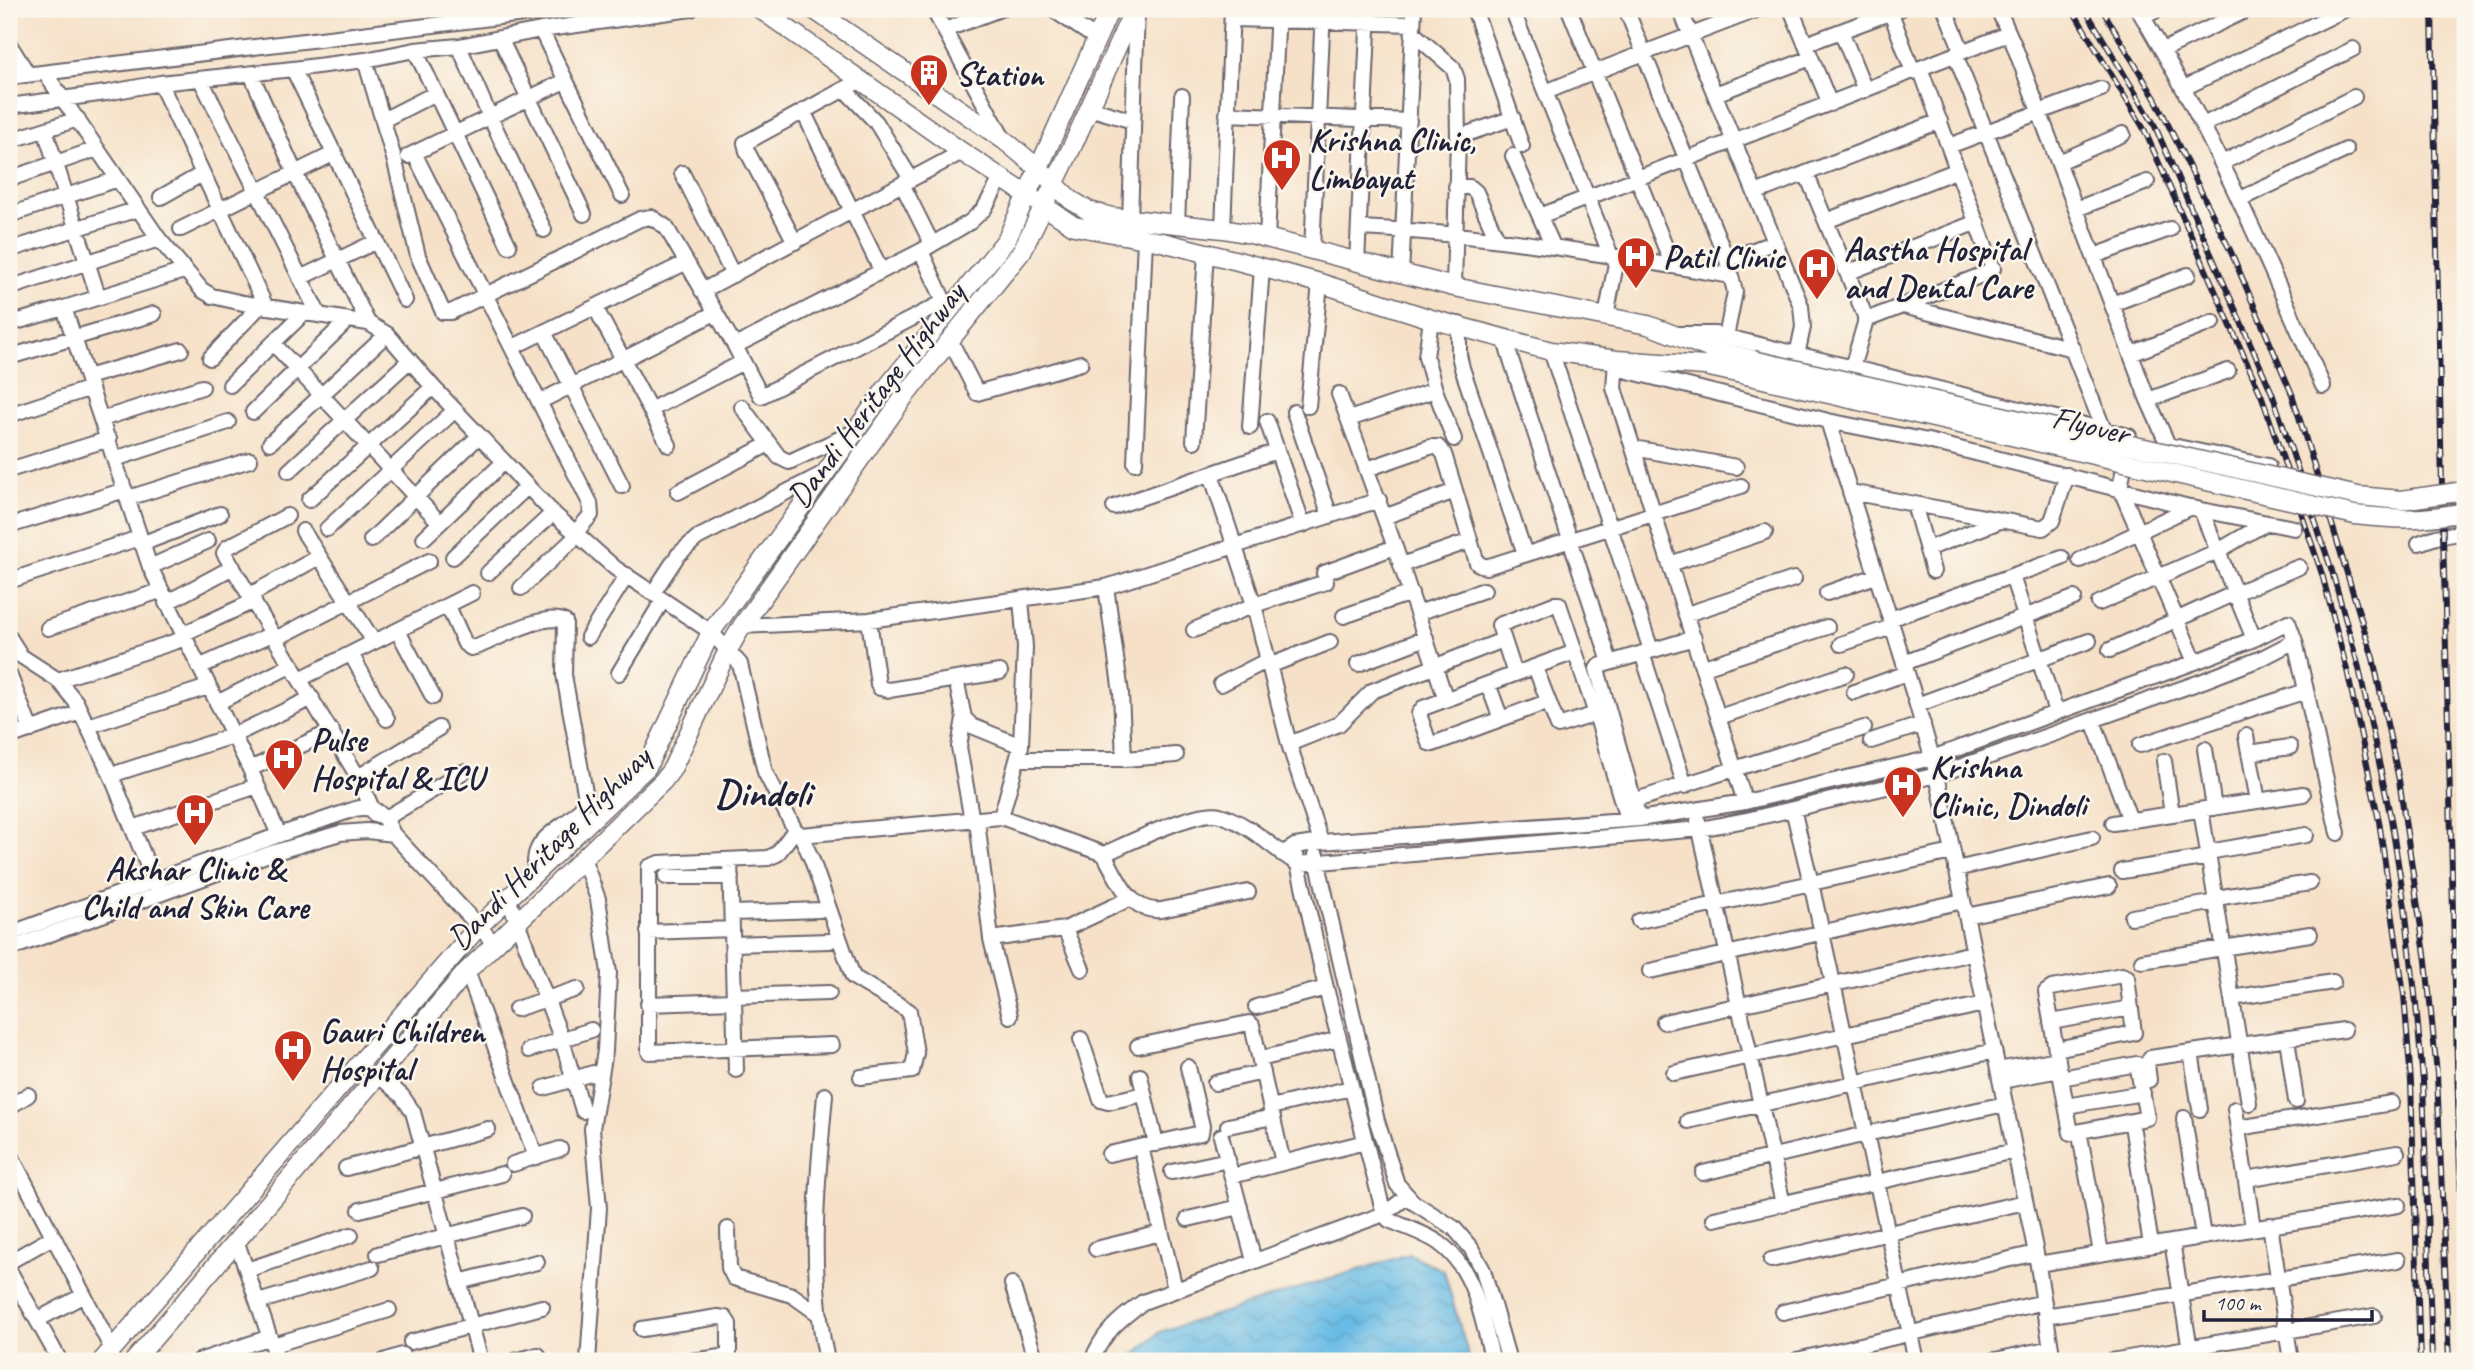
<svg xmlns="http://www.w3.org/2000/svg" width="2474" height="1370" viewBox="0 0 2474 1370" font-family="Caveat,sans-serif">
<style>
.water{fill:url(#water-waves);stroke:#466f90;stroke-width:2}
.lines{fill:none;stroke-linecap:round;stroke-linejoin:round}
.minor-casing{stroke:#6c656c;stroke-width:18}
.major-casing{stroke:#6c656c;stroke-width:21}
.minor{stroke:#fff;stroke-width:14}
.major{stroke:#fff;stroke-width:18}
.rail-casing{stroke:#22223b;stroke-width:6}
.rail{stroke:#fbf7ec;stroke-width:3.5;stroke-dasharray:10;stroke-linecap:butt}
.major-bridge-casing{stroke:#6c656c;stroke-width:21;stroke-linecap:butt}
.major-bridge{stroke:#fff;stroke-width:18}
.labels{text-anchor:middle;stroke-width:5;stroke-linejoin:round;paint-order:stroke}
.poi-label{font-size:33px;font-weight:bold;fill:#22223b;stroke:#fbf7ec;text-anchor:start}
.street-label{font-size:33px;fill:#22223b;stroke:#fbf7ec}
.district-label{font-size:40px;font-weight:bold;fill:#22223b;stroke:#fbf7ec}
</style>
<defs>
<pattern id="water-waves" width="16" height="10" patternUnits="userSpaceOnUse" patternTransform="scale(1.75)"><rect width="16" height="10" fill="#69bce5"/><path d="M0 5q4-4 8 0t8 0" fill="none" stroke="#5ba1c5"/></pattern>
</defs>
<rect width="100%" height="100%" fill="#fbf7ec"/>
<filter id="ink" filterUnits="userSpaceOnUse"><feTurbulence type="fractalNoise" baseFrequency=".0143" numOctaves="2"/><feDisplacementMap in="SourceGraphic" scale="14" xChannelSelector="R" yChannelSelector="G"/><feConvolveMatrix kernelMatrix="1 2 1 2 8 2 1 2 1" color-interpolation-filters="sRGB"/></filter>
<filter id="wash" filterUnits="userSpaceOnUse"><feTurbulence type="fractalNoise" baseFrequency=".00686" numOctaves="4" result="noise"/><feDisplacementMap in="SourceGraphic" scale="28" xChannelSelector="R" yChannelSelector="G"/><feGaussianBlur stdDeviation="1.57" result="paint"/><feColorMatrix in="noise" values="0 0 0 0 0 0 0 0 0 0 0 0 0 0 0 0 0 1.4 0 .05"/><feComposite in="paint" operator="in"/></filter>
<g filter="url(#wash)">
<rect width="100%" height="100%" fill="#f6e1c8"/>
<!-- water -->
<path class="water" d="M1409 1254 1444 1271 1470 1361H1127L1160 1332Z"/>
</g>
<g filter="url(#ink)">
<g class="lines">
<defs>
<path id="minor" d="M933 9 1004 140
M1052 9 1097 39
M1474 9 1522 146
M1512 9 1611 256
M1569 9 1673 266
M1626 9 1727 260 1735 292 1726 337
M1680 9 1801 306 1803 327 1797 355
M1791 9 1830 104
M1945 9 1962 51
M1998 9 2014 45 2148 400 2168 445 2268 466
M2138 9C2211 129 2266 257 2323 386
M1891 13 1913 72
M2143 17 2159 9
M1232 19 1413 24
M541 30 622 195
M945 30 1000 9
M1841 31 1865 90
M1413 33 1453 68 1457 79 1458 137 1454 287
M500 38 584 214
M9 44 28 74
M1806 44 1900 9
M459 46 490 117 544 230
M415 50 509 246
M2163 50 2249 9
M1955 54 2104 430
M365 60 395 162 418 256 443 312H451L640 219 651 217 666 227 735 346 761 396 944 302
M293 69 405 300
M45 73 159 239 202 290 212 296 243 303 368 323 387 334 433 387 553 513 615 568 711 632 740 664 765 772 795 830 801 835 1001 817 1104 854C1127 844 1199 808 1220 815 1250 824 1272 848 1298 864L1700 829 1751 819 1937 775 2203 681 2262 658 2295 641
M251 74 295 173 368 323
M9 77 565 9
M201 80 319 315
M160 83 266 307
M2184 88 2346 9
M844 89 876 122 911 179
M1546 92C1617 62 1688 37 1759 9
M1715 94 1811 58
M9 106 106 93 160 83 293 69 365 60 415 50 459 46 541 30 691 9
M1089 108 1133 121
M803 111 881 270
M1227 114 1409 121
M383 120 436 93
M2203 125 2353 49
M45 130 98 296
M1458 137 1513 118
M9 141 78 119
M1949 146 2101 89
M414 153 590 503 591 515 575 533
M408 156 565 81
M1513 156 1553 246
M2059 162 2123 134
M2222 163 2354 97
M682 173 733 275
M1806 173 1865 316V323L1852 368
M9 179 97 149
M902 184 932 244
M1456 187H1470L1476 192 1497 239
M1755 193 1940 121
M161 197 202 174
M2240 199 2346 150
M2076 209 2147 182
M9 215 118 179
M1540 216 2008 34
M1130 220 1137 9
M1826 221 1958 170
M1177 225 1182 96
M1359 228C1485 233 1608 255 1731 276
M181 229 335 153
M1223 229 1232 9
M1267 239 1278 9
M795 242 747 151 745 143 861 80
M9 250 138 209
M921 251 948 310
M1312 251 1323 9
M2094 256 2170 229
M1727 260 1775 242
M1357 263 1369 9
M184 271 64 308 150 567 250 769 279 835
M1847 273 1977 222
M1401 275 1414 9
M300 278 377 241
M9 288 159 239
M702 291 962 152
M2112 304 2188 275
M1903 306 2073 349
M595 307 669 445
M1606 317 1617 258
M1431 319 1426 357 1435 390 1454 439
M1866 320 1987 273 1993 268 1920 68
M9 324 64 308
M1459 324V355L1462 368 1525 554
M544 332 622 486
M1678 334H1715L2129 436
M1504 338 1610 662
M950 340 977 393 1081 363
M273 343 440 523
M735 346 921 251 970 222 984 209 1002 177
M513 347 685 263
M1551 351 1651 650
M2131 354 2213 322
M9 357 154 314
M210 358 260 306
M1616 361 1614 388 1745 802
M1616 368 1828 421 1928 441 2201 510 2294 528
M87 377 181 350
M230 385 303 314
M1339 394 1395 547 1444 694
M2148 400 2228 371
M541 401 715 313
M1308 406 1320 283
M742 407 779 457 789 462 854 432
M650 410 743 362
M253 412 348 320
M1294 412 1330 516
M9 415 91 388
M102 419 202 387
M1349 419 1435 390
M1267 421 1303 525
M1828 421 1917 705 1937 775 2036 1253 2053 1361
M1250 427 1262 268
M1194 441 1206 253
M270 443 387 334
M1634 448 1736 467
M2127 452 2120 488 2195 662
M115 459 228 422
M1135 463 1145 239
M1367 469 1430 447H1438L1444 454 1477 563 1486 567 1741 486
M9 470 109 439
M289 471 410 360
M1211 474 1254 605 1289 744 1321 842
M678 492 769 444
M1850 492 2043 528 2052 521 2067 475
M128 498 250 460
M309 500 433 387
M1914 504 1933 571
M1114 507 1277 451
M2201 510 2254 639
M287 516 228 547 224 553 358 777 375 815
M1384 517 1455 491
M9 526 125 490
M327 529 455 410
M303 531 374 642
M424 538 504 462
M371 540 479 436
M2419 543 2436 537 2465 532
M141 544 220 514
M1927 549 2000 521
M453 557 528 486
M2080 560 2191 507
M1670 564 1765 532
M1401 565 1470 541
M150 567 208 541
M488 573 553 513
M1324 573 1395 547
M2012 576 2056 712
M9 581 139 538
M1106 587 1121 693 1124 759
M521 588 578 535
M653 593 678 555 697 538 826 472
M1827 593 1876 576
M250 595 319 557
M166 603 233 567
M2099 603 2218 551 2266 523
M448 606 465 644 471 648 479 646C498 638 547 611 565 622L564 675 586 798C579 822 545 829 537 851 534 858 535 866 535 873
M1418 613 1484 590
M1687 614 1794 579
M1344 616 1411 593
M1890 619 2062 558
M869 620 878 684 880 688 889 690 1000 672
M742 626 869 620 1106 587 1379 500
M48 628 160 591
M1194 630 1254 605 1326 582
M398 631 433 697
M183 634 254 601
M9 637 21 656 58 680 76 702 111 775 154 881 160 889
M588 637 627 575
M275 639 429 561
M1841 644 1892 627
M2110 650 2235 593 2299 567
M1642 653 1685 786
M351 654 387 719
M1904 663 2074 598
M1358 664 1426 638
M1269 666 1330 642
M199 667 272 634
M1535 667 1558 726 1596 714
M1704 667 1827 627
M619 673 663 600
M9 674 31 730
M1515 674 1575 652
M300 679 472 593
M956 679 964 718 972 726 1021 746
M58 680 186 638
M1221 684 1268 660
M1488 684 1501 719
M1854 692 1907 673
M1547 702 1433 744 1429 743 1419 714 1423 708 1515 674 1499 625 1554 604H1559L1596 714 1627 819
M217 703 292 665
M1917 705 2089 641
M1719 717 1846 674
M964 718 959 747 972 821
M2093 721 2130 820
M88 726 208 687
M2246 736 2258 801
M9 737 81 712
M1871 741 1923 724
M1289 744 1339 724 1372 691 1498 642
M2140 745 2306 691
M2205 749 2214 808
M2249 753 2290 747
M1018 759H1124L1176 755
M2164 761 2172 814
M250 769 332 731
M111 775 232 736 312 698
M358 777 439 728
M1633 801 1864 728
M1793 809 1811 883 1916 1361
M2201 810 2249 1103
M1001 817 1021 746 1025 647 1021 599
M386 818 463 772
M1639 819 1597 669 1599 666 1694 638
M977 820 991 939 1010 1016
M1698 821 1783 1204
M2113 823 2303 794
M133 828 257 786
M795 830 777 854 768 858 659 863 649 867V1052L832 1045
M801 835 812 860 853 977 909 1011 916 1053 912 1071 861 1077
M2208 852 2306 835
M1104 854C1117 877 1129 913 1161 910L1248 892
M1282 854 1295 846 1321 842 1639 819 1745 802 1932 758 2195 662 2254 639 2288 622 2295 641 2338 833
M1296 855 1326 988 1384 1214 1389 1220C1405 1227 1425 1233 1439 1243 1476 1269 1482 1321 1493 1361
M1316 855 1377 1121 1397 1184 1413 1202 1454 1228 1471 1248 1483 1270 1509 1361
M583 858 598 899 609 973 605 1051 592 1129 599 1208 588 1361
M730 861 736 1070
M1956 869 2092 838
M2122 871 2209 857
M666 877H731
M508 898 562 1040 583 1111
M2216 898 2310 883
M732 913 820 910
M1966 916 2109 886
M2132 917 2216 902
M1639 921 1952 852
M1065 929 1082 969
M648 932 732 929
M9 934 279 835 355 809C376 804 385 816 393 834L495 944
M991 939 1065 929 1129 899
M733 944 830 941
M9 949 269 854 340 833 367 831 393 834
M2142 961 2310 934
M467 971 536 1157
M1650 971 1963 901
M734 996 829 993
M2232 998 2333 982
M648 1004 734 1001
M1256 1007 1326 988
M516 1009 577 989
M1664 1022 1973 953
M2051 1022 2131 1008
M2287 1038 2296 1101
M1081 1039 1101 1100 1108 1102 1144 1094
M1138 1046 1249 1023 1252 1025 1283 1163
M2056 1049 2134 1033 2127 977 2122 975 2052 988 2046 992C2051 1021 2056 1049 2061 1078L2071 1133 2147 1118 2137 1064 2061 1078
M529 1050 591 1030
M2191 1052 2200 1109
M1260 1059 1339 1039
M1998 1070 2058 1059
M1674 1073 1984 1004
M377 1074 402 1096 413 1112 481 1361
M1140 1076 1156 1144
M2149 1080 2147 1064 2150 1058 2344 1030
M2001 1081 2060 1070
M1215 1083 1263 1072
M544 1088 593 1073
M825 1095C817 1183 808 1274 827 1361
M2066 1106 2143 1093
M9 1107 28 1095
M1271 1107 1351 1088
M2235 1109 2253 1228
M2184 1118 2203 1236
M1688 1121 1994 1051
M1228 1126 1273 1117
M2238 1128 2392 1103
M2133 1131 2151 1245
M1221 1136 1254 1261
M2081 1141 2101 1253
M1141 1147 1175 1289
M9 1152 112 1349
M1109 1154 1201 1133 1202 1126 1188 1067
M513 1164 560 1149
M346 1168 488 1129
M1172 1172 1228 1160
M1703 1173 1866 1134 2005 1104
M1232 1176 1365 1142
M2246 1179 2397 1153
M360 1210 502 1174
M1188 1219 1240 1207
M1714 1219 2014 1151
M2270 1225 2291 1361
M728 1229 729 1268 734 1278 792 1295 820 1315
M236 1240 278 1361
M2172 1242 2192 1361
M1096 1249 1161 1233
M378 1254 522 1216
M1771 1260 2025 1202
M9 1262 53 1237
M2038 1264 2398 1205
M9 1270 60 1361
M247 1270 351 1235
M459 1282 537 1262
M1012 1284 1036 1361
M258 1302 372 1268
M1783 1312 2036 1253
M2045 1316 2398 1260
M37 1320 84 1295
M642 1329 718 1317 725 1318 729 1324V1353L721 1357 691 1361
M411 1342 542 1307
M273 1345 389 1310
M1797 1360 2044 1302
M199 1361 270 1337
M384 1361 402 1355
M515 1361 538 1355
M1092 1361C1102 1333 1120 1319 1143 1302L1384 1214 1408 1196
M1991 1361 2051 1348
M2111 1361 2374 1316"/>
<path id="major" d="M760 9 962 152 1074 226 1162 242 1234 260 1320 283 1431 319 1551 351 1617 360 1705 366 1746 375
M813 9 1004 140 1039 169 1071 200 1089 211 1112 217 1223 229 1251 234 1454 287 1648 325 1711 349 1753 360
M102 1361 478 927 647 767 711 632 888 386 1007 239 1110 9
M134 1361 467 971 663 781 672 769 728 650 742 626 904 397 1022 251 1072 147 1134 9"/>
</defs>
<!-- minor casing -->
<use href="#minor" class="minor-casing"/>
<!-- major casing -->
<use href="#major" class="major-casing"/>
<!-- minor -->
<use href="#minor" class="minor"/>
<!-- major -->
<use href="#major" class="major"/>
<defs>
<path id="rail" d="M2072 9 2144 129 2262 397 2322 574 2347 670 2379 821 2404 995 2411 1082 2420 1361
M2085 9 2154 124 2272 393 2332 571 2359 668 2391 819 2405 907 2415 994 2423 1081 2432 1361
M2102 9 2156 100 2231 252 2292 394 2373 658 2399 780 2426 961 2437 1074 2449 1361
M2432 9 2443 535 2465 1361"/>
</defs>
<!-- rail casing -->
<use href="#rail" class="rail-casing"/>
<!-- rail -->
<use href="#rail" class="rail"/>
<defs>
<path id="major-bridge" d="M1753 360 2358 496 2401 500 2465 491
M1746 375 2355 515C2398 520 2422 520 2465 512"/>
</defs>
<!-- major-bridge casing -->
<use href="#major-bridge" class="major-bridge-casing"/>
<!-- major-bridge -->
<use href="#major-bridge" class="major-bridge"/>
</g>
</g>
<!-- icons -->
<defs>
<symbol id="building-pin" viewBox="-11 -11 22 30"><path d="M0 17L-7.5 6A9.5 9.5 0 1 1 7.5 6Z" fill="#c8321e" stroke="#fbf7ec"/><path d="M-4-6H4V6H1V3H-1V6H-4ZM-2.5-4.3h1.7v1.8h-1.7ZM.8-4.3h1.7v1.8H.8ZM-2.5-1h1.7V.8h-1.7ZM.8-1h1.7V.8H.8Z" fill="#fff"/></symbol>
<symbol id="hospital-pin" viewBox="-11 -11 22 30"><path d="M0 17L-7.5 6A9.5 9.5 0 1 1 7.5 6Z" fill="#c8321e" stroke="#fbf7ec"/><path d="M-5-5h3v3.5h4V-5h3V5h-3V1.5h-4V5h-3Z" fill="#fff"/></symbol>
</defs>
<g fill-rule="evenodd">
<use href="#building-pin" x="907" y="51" width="44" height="60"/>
<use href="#hospital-pin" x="1260" y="136" width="44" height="60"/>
<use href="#hospital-pin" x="1614" y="234" width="44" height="60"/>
<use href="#hospital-pin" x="1795" y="245" width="44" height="60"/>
<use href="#hospital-pin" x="262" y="736" width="44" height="60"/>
<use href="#hospital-pin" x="1881" y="763" width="44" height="60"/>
<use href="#hospital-pin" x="173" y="791" width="44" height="60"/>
<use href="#hospital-pin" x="271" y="1027" width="44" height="60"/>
</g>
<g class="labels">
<!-- poi labels -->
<g class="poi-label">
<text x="956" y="85">Station</text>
<text x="1309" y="151">Krishna Clinic,<tspan x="1309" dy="38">Limbayat</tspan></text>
<text x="1844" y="260">Aastha Hospital<tspan x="1844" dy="38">and Dental Care</tspan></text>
<text x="1663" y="268">Patil Clinic</text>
<text x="311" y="751">Pulse<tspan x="311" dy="38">Hospital &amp; ICU</tspan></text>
<text x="1930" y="778">Krishna<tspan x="1930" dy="38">Clinic, Dindoli</tspan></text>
<text x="195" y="880" text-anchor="middle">Akshar Clinic &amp;<tspan x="195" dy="38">Child and Skin Care</tspan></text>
<text x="320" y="1042">Gauri Children<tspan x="320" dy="38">Hospital</tspan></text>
</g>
<!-- street labels -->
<g class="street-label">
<text transform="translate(875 394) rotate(-53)" y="12">Dandi Heritage Highway</text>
<text transform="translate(2091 424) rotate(13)" y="12">Flyover</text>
<text transform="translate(548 847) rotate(-45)" y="12">Dandi Heritage Highway</text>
</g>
<!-- district labels -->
<g class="district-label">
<text x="763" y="806">Dindoli</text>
</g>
</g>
<!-- margin -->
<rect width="2474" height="1370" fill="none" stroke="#fbf7ec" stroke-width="35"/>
<!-- scale -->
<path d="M2204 1310v10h168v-10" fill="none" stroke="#22223b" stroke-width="3.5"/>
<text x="2215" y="1310" font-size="21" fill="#22223b" stroke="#fbf7ec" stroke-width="5" paint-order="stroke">100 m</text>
</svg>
